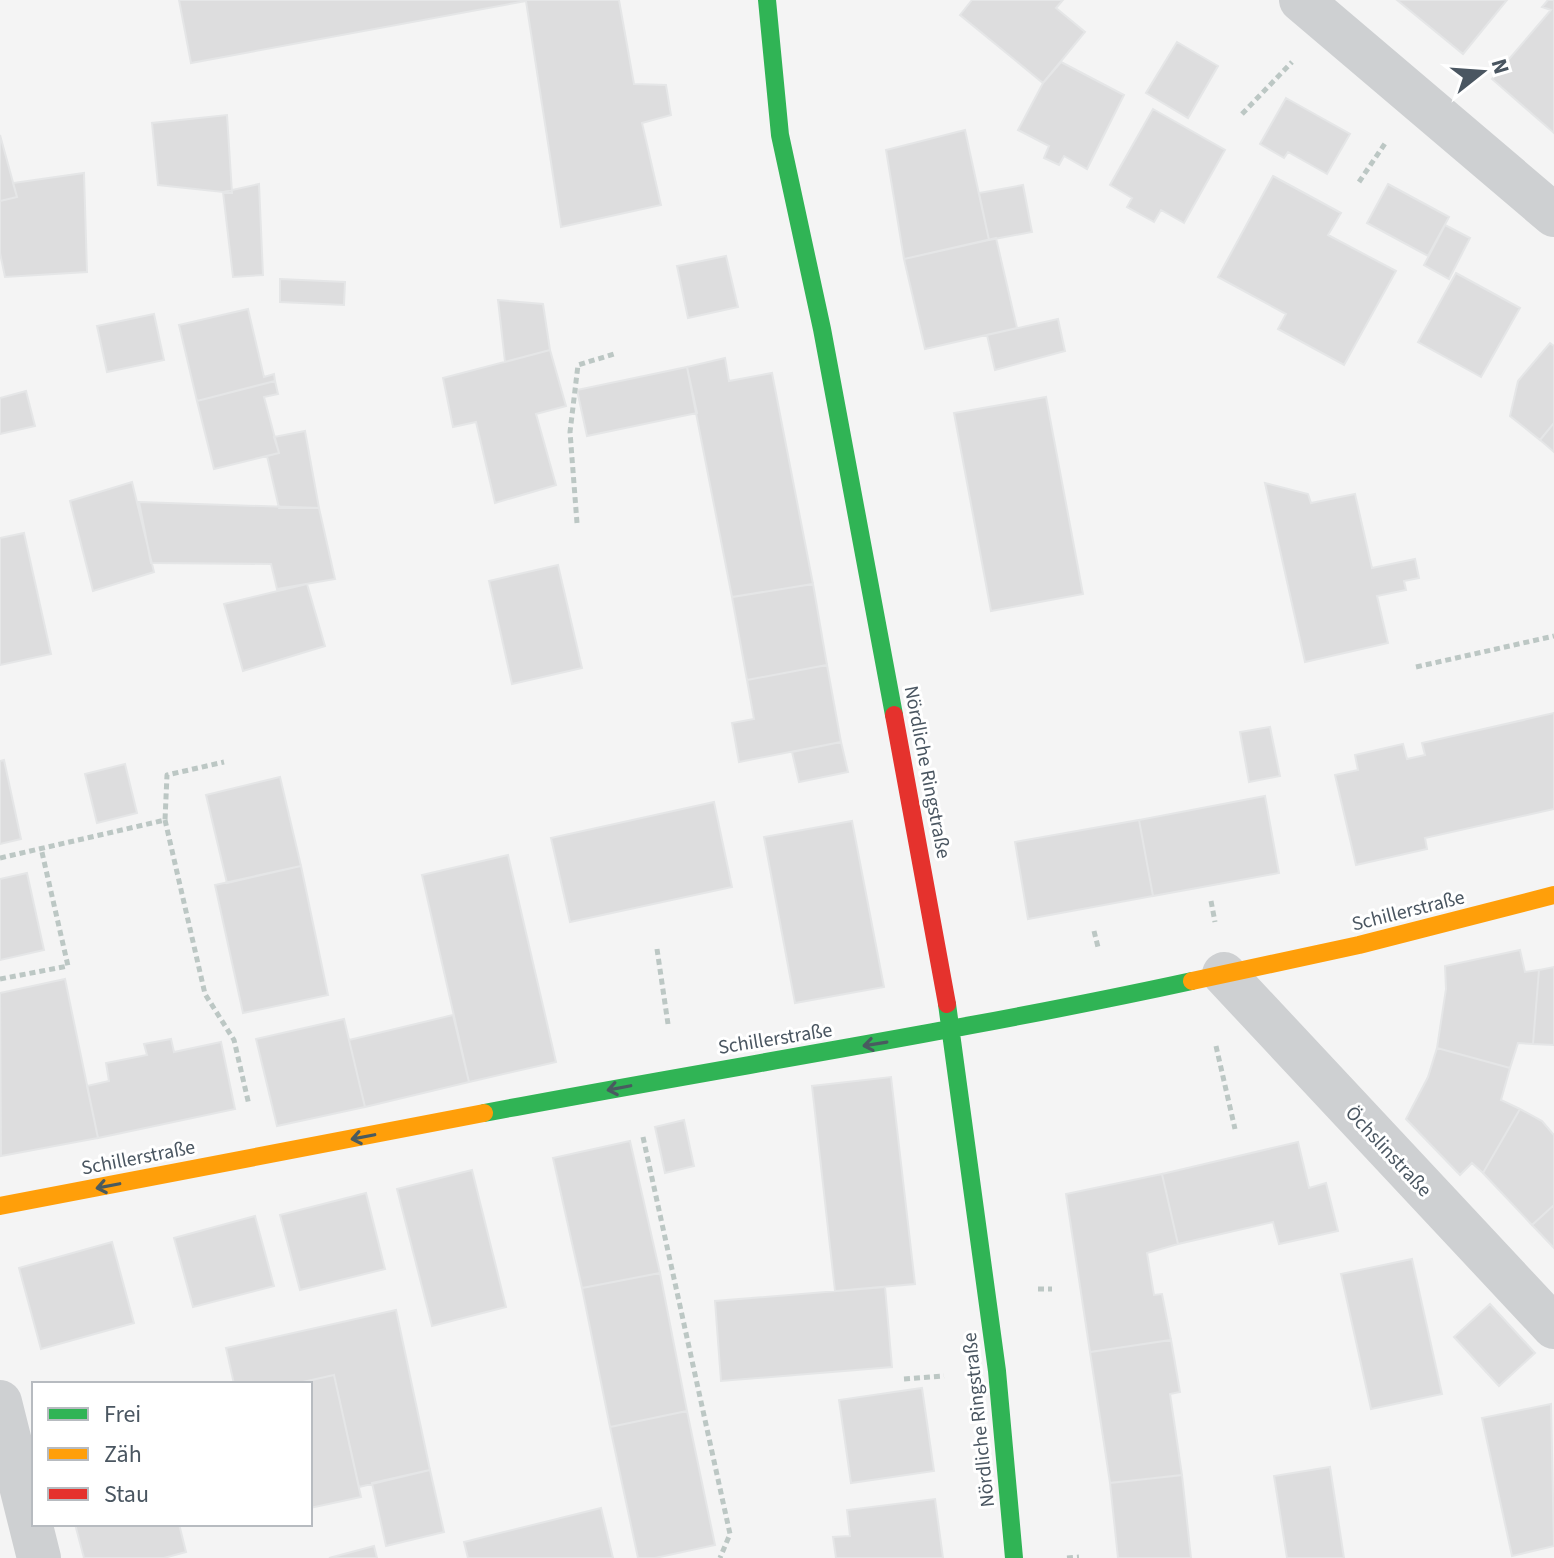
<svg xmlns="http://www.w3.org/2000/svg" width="1554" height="1558" viewBox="0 0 1554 1558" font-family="'Source Sans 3',sans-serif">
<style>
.building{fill:#ddddde;stroke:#e5e6e7;stroke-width:2}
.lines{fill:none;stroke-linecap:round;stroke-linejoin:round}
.path{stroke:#bcc7c4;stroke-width:5;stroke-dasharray:6 4;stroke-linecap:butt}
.street{stroke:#ced0d2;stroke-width:44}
.fast{stroke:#30b455;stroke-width:18}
.slow{stroke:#ff9f0a;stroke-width:18}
.jam{stroke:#e5322d;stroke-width:18}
.oneway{stroke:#495b60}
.labels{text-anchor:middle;stroke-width:6;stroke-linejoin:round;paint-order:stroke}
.street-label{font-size:20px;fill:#4a5661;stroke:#fff}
</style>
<rect width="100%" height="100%" fill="#f4f4f4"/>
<!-- building -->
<path class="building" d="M179 0H619L634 84 666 85 671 115 642 123 661 205 561 227 526 1 191 63Z
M972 0H1063L1056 8 1085 32 1043 83 960 15Z
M1397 0H1507L1463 54Z
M1548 0H1554V133L1492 79 1551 10 1542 7Z
M1177 42 1218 66 1188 118 1146 93Z
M1061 62 1124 95 1087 169 1064 156 1059 165 1044 158 1049 146 1018 130 1043 83Z
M1286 98 1350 134 1327 174 1288 152 1284 158 1260 144Z
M1153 109 1225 150 1184 223 1161 210 1154 222 1127 207 1132 198 1110 185Z
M227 115 232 193 158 185 152 123Z
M965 130 989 240 904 259 886 150Z
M0 135 17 197 0 201Z
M84 173 87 272 5 277 0 253V201L17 197 13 183Z
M1273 176 1341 213 1328 235 1396 271 1344 365 1278 329 1286 314 1218 277Z
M259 184 263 275 233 277 223 192Z
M1388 184 1449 217 1428 256 1367 223Z
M1023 185 1032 232 989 240 979 193Z
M1445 225 1470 238 1449 279 1424 265Z
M996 238 1017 328 925 349 904 259Z
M726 256 738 307 688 318 677 266Z
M1456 273 1520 308 1481 377 1418 342Z
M280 279 345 282 344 305 280 302Z
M498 300 543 304 550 350 505 362Z
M248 309 264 377 274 374 275 381 197 401 179 325Z
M154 314 164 360 107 372 97 326Z
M1058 319 1065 351 995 370 987 335Z
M1550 343 1554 346V423L1540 440 1510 416 1518 381Z
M550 350 566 406 536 414 556 485 495 503 476 422 453 427 443 378Z
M725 358 729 381 772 373 813 584 732 597 687 367Z
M687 367 697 413 587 436 577 390Z
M275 381 278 394 264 397 279 453 214 469 197 401Z
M26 391 35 426 0 434V398Z
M1046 397 1083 594 991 611 954 413Z
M1554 423V452L1540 440Z
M305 431 319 508H279L267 456 279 453 274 437Z
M132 482 154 572 93 591 70 501Z
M1265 483 1308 494 1311 503 1355 494 1372 568 1415 559 1419 578 1404 581 1406 590 1377 596 1388 643 1305 662Z
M139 502 319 508 335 579 277 589 271 564 151 563Z
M24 533 51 654 0 665V538Z
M558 565 582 668 512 684 489 581Z
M307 584 325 646 243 671 224 604Z
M813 584 827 665 747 680 732 597Z
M827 665 841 742 739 762 732 723 754 719 747 680Z
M1554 713V809L1425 838 1427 849 1356 865 1335 775 1358 770 1355 755 1403 744 1407 759 1425 755 1422 743Z
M1270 727 1280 776 1249 782 1240 732Z
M841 742 848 772 799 782 792 752Z
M4 760 21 839 0 844V761Z
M125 764 137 813 97 823 85 774Z
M280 777 301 866 227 883 206 795Z
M1265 796 1279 873 1153 896 1139 820Z
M714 802 732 887 570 922 551 838Z
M1139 820 1153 896 1028 919 1015 842Z
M852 821 884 987 795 1003 764 837Z
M508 855 556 1062 469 1082 422 875Z
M301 866 328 995 243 1013 215 885Z
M27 873 44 950 0 960V879Z
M1520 950 1525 972 1539 970 1533 1044 1518 1043 1510 1068 1437 1048 1446 989 1445 966Z
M1554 967V1045L1533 1044 1539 970Z
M65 979 98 1138 1 1156 0 993Z
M453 1015 469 1082 365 1107 349 1040Z
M344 1019 365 1107 277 1126 256 1039Z
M171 1039 174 1052 221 1042 235 1109 98 1138 87 1086 109 1081 106 1063 147 1055 144 1044Z
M1437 1048 1510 1068 1501 1100 1520 1109 1483 1173 1472 1163 1460 1175 1406 1119 1428 1077Z
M891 1077 915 1284 835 1291 812 1086Z
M1520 1109 1542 1121 1554 1135V1205L1532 1225 1483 1173Z
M684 1120 694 1166 665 1173 655 1127Z
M630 1141 660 1273 582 1288 553 1158Z
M1298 1142 1309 1188 1326 1183 1338 1231 1279 1244 1273 1222 1178 1244 1162 1174Z
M472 1170 506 1307 432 1326 397 1189Z
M1162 1174 1178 1244 1147 1253 1154 1295 1162 1294 1171 1340 1090 1352 1066 1194Z
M366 1193 385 1269 300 1290 280 1215Z
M1554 1205V1248L1532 1225Z
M255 1216 274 1286 193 1307 174 1238Z
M112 1242 134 1323 41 1349 19 1268Z
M1412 1259 1442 1394 1371 1409 1341 1274Z
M660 1273 687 1411 610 1427 582 1288Z
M885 1287 892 1367 721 1381 715 1301Z
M1490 1304 1535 1353 1499 1386 1454 1337Z
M396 1310 430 1470 359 1487 334 1375 294 1384H234L226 1348Z
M1171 1340 1180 1392 1170 1394 1182 1475 1110 1483 1090 1352Z
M334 1375 361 1497 310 1508V1384H294Z
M922 1388 934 1471 851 1483 839 1400Z
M1551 1404 1554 1546 1512 1556 1482 1418Z
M687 1411 715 1545 655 1558H638L610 1427Z
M1330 1467 1344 1558H1287L1274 1476Z
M430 1470 444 1532 386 1546 372 1483Z
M1182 1475 1191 1558H1118L1110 1483Z
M935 1499 943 1558H836L833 1537 850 1536 847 1510Z
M601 1508 613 1558H468L464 1542Z
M75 1524H179L186 1552 164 1558H84Z
M374 1546 377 1558H329Z"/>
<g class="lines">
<!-- path -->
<path class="path" d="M1242 114 1292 62
M1359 182 1386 142
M577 523 570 432 578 365 614 354
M1416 667 1554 636
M165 820 205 994 234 1040 249 1105
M0 858 165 820 167 775 224 762
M1211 901 1215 922
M1094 931 1098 947
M657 949 668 1024
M0 979 68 966 41 848
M1216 1046 1235 1129
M643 1137 730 1534 720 1558
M1038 1289H1052
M904 1379 944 1376
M1067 1558 1079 1557"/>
<!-- street -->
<path class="street" d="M1301 0 1554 215
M1224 974 1554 1327
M0 1402 39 1558"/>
<!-- fast -->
<path class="fast" d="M767 0 780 135 822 329 894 715
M947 1004 997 1371 1014 1558
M484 1113C720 1068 957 1032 1192 981"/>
<!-- slow -->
<path class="slow" d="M1192 981 1359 945 1554 895
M0 1206 484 1113"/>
<!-- jam -->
<path class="jam" d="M894 715 947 1004"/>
</g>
<!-- one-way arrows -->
<defs><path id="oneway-shaft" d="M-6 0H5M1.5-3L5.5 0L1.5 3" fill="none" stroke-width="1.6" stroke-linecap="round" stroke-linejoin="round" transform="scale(2)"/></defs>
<g class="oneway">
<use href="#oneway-shaft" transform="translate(875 1044) rotate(171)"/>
<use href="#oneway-shaft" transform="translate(619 1088) rotate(169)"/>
<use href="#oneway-shaft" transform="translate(363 1137) rotate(169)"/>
<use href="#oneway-shaft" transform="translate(108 1186) rotate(169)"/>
</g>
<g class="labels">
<!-- street labels -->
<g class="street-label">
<text transform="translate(928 772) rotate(79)" y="7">Nördliche Ringstraße</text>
<text transform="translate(1408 910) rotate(-14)" y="7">Schillerstraße</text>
<text transform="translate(775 1038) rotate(-9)" y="7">Schillerstraße</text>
<text transform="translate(1389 1151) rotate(47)" y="7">Öchslinstraße</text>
<text transform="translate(138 1157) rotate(-11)" y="7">Schillerstraße</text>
<text transform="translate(978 1420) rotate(-96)" y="7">Nördliche Ringstraße</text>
</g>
</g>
<!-- legend -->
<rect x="32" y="1382" width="280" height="144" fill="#ffffff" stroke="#b7bbc0" stroke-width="2"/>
<rect x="48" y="1408" width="40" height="12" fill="#30b455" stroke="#b7bbc0" stroke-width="2"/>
<text x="104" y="1422" font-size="24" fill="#4a5661">Frei</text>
<rect x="48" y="1448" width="40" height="12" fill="#ff9f0a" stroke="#b7bbc0" stroke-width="2"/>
<text x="104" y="1462" font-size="24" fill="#4a5661">Zäh</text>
<rect x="48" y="1488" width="40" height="12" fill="#e5322d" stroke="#b7bbc0" stroke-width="2"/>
<text x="104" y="1502" font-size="24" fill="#4a5661">Stau</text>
<!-- north arrow -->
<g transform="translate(1482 72) rotate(73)" stroke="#ffffff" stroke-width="6" paint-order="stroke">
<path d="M0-6L14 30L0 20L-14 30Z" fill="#4a5661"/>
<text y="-12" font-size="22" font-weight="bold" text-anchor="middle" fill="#4a5661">N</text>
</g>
</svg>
